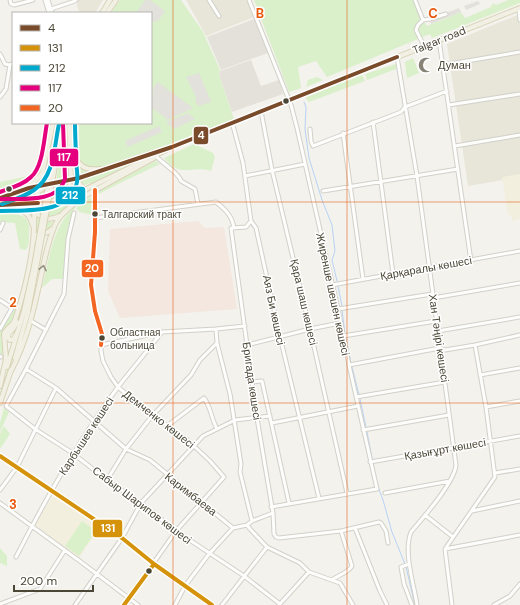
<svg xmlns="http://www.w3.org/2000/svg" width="520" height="605" viewBox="0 0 520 605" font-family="'DM Sans',sans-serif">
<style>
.residential{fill:#e8e5d9}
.industrial{fill:#e4e1da}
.education{fill:#f2efde}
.medical{fill:#f3e7e0}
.green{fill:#daf0ca}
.parking{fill:#e2e1db}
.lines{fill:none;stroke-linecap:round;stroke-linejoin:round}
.stream{stroke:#b8d2f5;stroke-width:1}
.minor-casing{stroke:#d1d0c9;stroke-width:5}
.major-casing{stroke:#d8d3b7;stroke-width:6}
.minor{stroke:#fdfdfc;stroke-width:3}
.major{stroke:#f2f0e4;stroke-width:4}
.major-bridge-casing{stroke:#d8d3b7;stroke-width:6;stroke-linecap:butt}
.major-bridge{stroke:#f2f0e4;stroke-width:4}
.bus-1-casing{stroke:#fff;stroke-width:7}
.bus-2-casing{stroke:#fff;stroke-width:7}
.bus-3-casing{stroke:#fff;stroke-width:7}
.bus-4-casing{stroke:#fff;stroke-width:7}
.bus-5-casing{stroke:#fff;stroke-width:7}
.bus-1{stroke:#7a4b2a;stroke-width:4}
.bus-2{stroke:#d5930b;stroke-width:4}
.bus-3{stroke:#00a9ce;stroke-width:4}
.bus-4{stroke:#e5007d;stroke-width:4}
.bus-5{stroke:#f26522;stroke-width:4}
.oneway{stroke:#969384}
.grid{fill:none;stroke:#e8590c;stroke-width:1;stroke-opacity:0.55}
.bus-dot{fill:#4b4736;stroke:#fff;stroke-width:1.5}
.labels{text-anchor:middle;stroke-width:3;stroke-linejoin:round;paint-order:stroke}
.bus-label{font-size:10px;fill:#4b4736;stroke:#fff;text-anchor:start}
.street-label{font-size:11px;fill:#4b4736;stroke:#fff}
.poi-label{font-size:11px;fill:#4b4736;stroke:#fff;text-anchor:start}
.grid-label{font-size:13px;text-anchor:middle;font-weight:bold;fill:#e8590c;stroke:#fff;stroke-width:3;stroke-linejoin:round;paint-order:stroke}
.line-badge{stroke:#fff;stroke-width:1.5}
.badge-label{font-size:11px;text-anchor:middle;font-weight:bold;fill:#fff}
</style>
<rect width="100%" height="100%" fill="#f3f2ec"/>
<!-- residential -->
<path class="residential" d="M78 0H103L95 13H80L77 6Z
M186 0H247L254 17 206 36Z
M520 14V177L468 186 447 44Z"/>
<!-- industrial -->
<path class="industrial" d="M254 19 268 53 221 70 207 37Z
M251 60 261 86 279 80 283 94 232 112 219 75 220 71Z"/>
<!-- education -->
<path class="education" d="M520 174V219L512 221 511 215H508L502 177Z
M53 496 100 527 79 558 33 526Z"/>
<!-- medical -->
<path class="medical" d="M198 221 205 228 224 227 237 309 120 318 108 291 110 229Z"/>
<!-- green -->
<path class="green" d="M120 0H181L203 32 220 70 219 75 234 119 159 149 103 167C72 174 75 144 75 123H151V13H111Z
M254 0H415L423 20 427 26 461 12 465 18 491 7 493 3 496 5 508 0H520V3L432 38 430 34 327 77 316 61 298 67 301 88 289 92Z
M413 58 419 73 407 78 405 62Z
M396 64V69L367 80 365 74Z
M362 75 365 81 309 102 305 97Z
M317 77 323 80 306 87 308 80Z
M54 123H57L47 183 35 185C51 172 50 142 54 123Z
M66 123H67L66 138 68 179 56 181Z
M194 144 213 153 215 157 211 171C191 165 181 179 164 158Z
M72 154C74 166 80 171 92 172L74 177Z
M137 160 91 184 90 183 85 185 80 180Z
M156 161 160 164 118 184 97 195V192Z
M28 176 24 184 3 191V193L0 195V182Z
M67 185C62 197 49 199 37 200 41 187 56 186 67 185Z
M39 188 35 192 32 200 0 203V200L3 199Z
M94 195 93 215 79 212V211L76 209 78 205Z
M76 197C70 202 58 217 51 218 48 218 44 217 41 216L37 211 36 207 58 203Z
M75 207C66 232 65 252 63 279H52L42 288C49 260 52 226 75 207Z
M7 213C23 214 31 217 29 235 29 241 29 246 26 250L20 249 15 223 1 222 0 223V214Z
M37 218 40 221 53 222 48 231 35 236Z
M30 292H31L19 340 0 398V392L18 339Z
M16 307 12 321 3 331 1 337 4 355 0 353V332Z
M4 408 6 409 9 412 0 432V423Z
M4 426 10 434 0 449V434Z
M82 521 96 531 79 556 65 546Z
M0 548 7 556V566L0 563Z"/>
<!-- parking -->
<path class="parking" d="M145 0H150L165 11 158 21 151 22V13H136Z
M478 1 480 4 466 10 464 6Z
M459 8 461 12 431 24 430 19Z
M199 73 211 102 198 106 195 100 196 97 186 77Z
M158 82 167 89 193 108 168 120 151 107 153 88Z
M188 113 195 119 174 129 166 122Z
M159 126 162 132 128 147 125 141Z"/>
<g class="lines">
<!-- stream -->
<path class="stream" d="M304 102 306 107 305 129 309 158 322 200 332 225 335 251 332 260 337 281
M338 286 342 306
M342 310 345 334
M346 338 351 363
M352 367 359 395
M360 399 366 427
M367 432 374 469
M377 484 383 500 392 532 405 564
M406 567 415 605"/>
<defs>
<path id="minor" d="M10 0 11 4 14 5 33 0
M45 0 49 13
M48 0 52 13
M209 0 219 16
M249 0 291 105 297 128 338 309 349 365 377 489 271 507
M415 0 423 20 430 19 446 14
M51 9 75 1 76 0
M519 9 520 20
M423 20 418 25 416 30 424 46
M439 40 471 261
M0 54 5 64 10 65 13 63
M397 57 417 176 456 465C455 482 422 519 411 532 403 552 414 584 417 605
M443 65 520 52
M0 97 6 89 10 65
M449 105 520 94
M261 111 272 170 310 329 347 493
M232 122 243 163 251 221 256 228 280 337 319 498
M373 122 393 274
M310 129 311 141 313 146 401 112 405 107 447 91
M343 133 363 279
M455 146 520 135
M156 156C162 163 180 174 181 181L195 189 198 204
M245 176 305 164
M95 190V232L91 285 95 311 102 334 101 351 103 361 111 377 118 387 152 416 155 417 194 445 195 447 210 461 224 477 176 531 124 605
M323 191 458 169
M74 213 68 239 64 294 26 369 6 406 35 429 71 452 107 480 141 503 176 531 244 576 280 604
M95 218 216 202C226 210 232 216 234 228
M251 221 246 227 231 228 257 418 273 513 274 534 276 537 279 538 341 531 379 522 381 523 386 531 388 543
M0 230 3 223
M332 285 520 251
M433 298 520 283
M0 300 12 308 0 329
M338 309 432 294
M31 321 46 330
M216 329 217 343 230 394 241 464 240 472 252 521 247 525 233 528
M438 331 520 317
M343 336 436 321
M101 345 162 332 216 329 245 326
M247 345 310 329 340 323
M0 356 1 357
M349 365 440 348 445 350 475 345 520 335
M26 369 56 388 126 449 150 460 233 528
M480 375 520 368
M252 382 262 381 289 503
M356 397 445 382
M486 407 520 401
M272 423 358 406
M167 426 204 398C211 407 211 418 217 429
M363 430 449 415
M0 456 122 538 154 564 212 605
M370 462 520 436
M495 473 520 469
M107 480 126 449 152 416 191 375 200 360 217 343
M0 490 17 467 56 388
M385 493 450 481
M0 503 81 562 138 605
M472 511 520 501
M425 515 453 537
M252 521 273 513
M247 525 250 529 267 547 300 563 309 572 340 583 353 605
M355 528 380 591 387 605
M445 549 520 535
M16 557C46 498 79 440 118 387 133 368 148 350 162 332
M409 564 401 567 404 584 412 605
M332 580C338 575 348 573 352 566L341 531
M0 604 40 589 65 550
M75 605 122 538 141 503 203 436 235 420 270 416
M175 605 185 586 209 554 233 528
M222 605 267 547
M279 605 309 572
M452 605 445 549 495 477 486 407 475 345
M494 605 510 596 520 584"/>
<path id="major" d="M102 13 110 0
M107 13 116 0
M69 123 71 177
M74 123C73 144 69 173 100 169
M72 181 79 183 83 188
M26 187 35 181 42 174 53 123
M0 198 29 188 79 178 155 152
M81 198 154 158
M58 199 67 192 70 185
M34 200 39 191 47 186
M0 205 47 202 70 197 172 147 520 8
M0 210C16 208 28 207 33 226
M34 210C40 219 50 221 59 216
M35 241 37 235 48 232 52 229
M17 322 13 329 8 334V338L10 340 14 339 18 331
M15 358 28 312
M7 367 24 311
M11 371C26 343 33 313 40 281 44 262 47 243 55 225 61 210 77 205 83 194
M0 386 6 359 4 334C6 328 13 326 15 320 27 284 36 244 34 207
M0 403 11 370"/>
</defs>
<!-- minor casing -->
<use href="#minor" class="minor-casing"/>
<!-- major casing -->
<use href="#major" class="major-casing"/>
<!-- minor -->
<use href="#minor" class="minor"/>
<!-- major -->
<use href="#major" class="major"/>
<defs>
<path id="major-bridge" d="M83 194V188
M34 200V207
M24 311 34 266 59 123
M28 312 63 123"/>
</defs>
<!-- major-bridge casing -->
<use href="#major-bridge" class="major-bridge-casing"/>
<!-- major-bridge -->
<use href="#major-bridge" class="major-bridge"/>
<defs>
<path id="bus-1" d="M0 198 29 188 79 178 172 147 397 57
M0 205 38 203"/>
<path id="bus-2" d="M0 456 122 538 154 564 212 605
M124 605 154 564"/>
<path id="bus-3" d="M2 204C13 200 24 197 34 190 55 176 54 146 59 124
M0 211C25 210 71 215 77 182 78 176 77 169 76 163 76 150 75 136 75 123"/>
<path id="bus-4" d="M0 192C11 188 23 185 31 177 43 167 44 138 47 123
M0 199C21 198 57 204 65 179L63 123"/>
<path id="bus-5" d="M95 190V232L91 285 95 311 102 334 101 345"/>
</defs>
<!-- bus-1 casing -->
<use href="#bus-1" class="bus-1-casing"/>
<!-- bus-2 casing -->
<use href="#bus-2" class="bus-2-casing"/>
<!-- bus-3 casing -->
<use href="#bus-3" class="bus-3-casing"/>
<!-- bus-4 casing -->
<use href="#bus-4" class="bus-4-casing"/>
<!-- bus-5 casing -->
<use href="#bus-5" class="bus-5-casing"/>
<!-- bus-1 -->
<use href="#bus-1" class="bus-1"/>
<!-- bus-2 -->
<use href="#bus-2" class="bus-2"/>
<!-- bus-3 -->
<use href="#bus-3" class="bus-3"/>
<!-- bus-4 -->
<use href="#bus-4" class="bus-4"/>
<!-- bus-5 -->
<use href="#bus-5" class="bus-5"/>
</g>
<!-- one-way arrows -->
<defs><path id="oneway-chevron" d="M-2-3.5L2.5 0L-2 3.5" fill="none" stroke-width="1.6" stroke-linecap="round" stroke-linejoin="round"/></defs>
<use class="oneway" href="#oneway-chevron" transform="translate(43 268) rotate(-78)"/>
<!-- grid -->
<path class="grid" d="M173 0V605M347 0V605M0 202H520M0 403H520"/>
<!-- icons -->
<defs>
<symbol id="mosque-bare" viewBox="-9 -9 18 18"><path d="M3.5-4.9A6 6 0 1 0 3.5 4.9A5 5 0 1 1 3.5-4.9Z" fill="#868376" stroke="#fff" stroke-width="2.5" paint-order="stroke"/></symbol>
</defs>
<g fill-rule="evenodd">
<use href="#mosque-bare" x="415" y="54" width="22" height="22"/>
</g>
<!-- markers -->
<g class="bus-dot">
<circle cx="286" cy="101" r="3.5"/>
<circle cx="9" cy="189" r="3.5"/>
<circle cx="95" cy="214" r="3.5"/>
<circle cx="102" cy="338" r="3.5"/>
<circle cx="149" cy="571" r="3.5"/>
</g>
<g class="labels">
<!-- bus labels -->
<g class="bus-label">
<text x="102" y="218">Талгарский тракт</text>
<text x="110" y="336">Областная<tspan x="110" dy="13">больница</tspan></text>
</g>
<!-- street labels -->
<g class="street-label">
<text transform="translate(439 40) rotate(-22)" y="4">Talgar road</text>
<text transform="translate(426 268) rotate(-10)" y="4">Қарқаралы көшесі</text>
<text transform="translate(333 294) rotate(78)" y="4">Жиренше шешен көшесі</text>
<text transform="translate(304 302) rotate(77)" y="4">Қара шаш көшесі</text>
<text transform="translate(274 310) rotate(78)" y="4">Аяз Би көшесі</text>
<text transform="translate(439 338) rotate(82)" y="4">Хан Тәңірі көшесі</text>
<text transform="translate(252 381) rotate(82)" y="4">Бригада көшесі</text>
<text transform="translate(159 419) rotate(38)" y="4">Демченко көшесі</text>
<text transform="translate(86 436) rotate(-57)" y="4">Карбышев көшесі</text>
<text transform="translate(445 449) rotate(-10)" y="4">Қазығұрт көшесі</text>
<text transform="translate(191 494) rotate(38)" y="4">Каримбаева</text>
<text transform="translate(142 505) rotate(37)" y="4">Сабыр Шарипов көшесі</text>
</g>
<!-- poi labels -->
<g class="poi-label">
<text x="438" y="69">Думан</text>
</g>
</g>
<g class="grid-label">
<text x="260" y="18">B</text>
<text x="433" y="18">C</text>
<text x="13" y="307">2</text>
<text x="13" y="509">3</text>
</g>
<g class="line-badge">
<rect x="193" y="126" width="16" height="19" rx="4" fill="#7a4b2a"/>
<rect x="49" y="148" width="30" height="19" rx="4" fill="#e5007d"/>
<rect x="55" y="186" width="31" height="19" rx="4" fill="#00a9ce"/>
<rect x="81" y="259" width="23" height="19" rx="4" fill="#f26522"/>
<rect x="92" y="519" width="31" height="19" rx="4" fill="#d5930b"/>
</g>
<g class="badge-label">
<text x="201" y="139">4</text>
<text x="64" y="161">117</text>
<text x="70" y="199">212</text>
<text x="92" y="272">20</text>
<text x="108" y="532">131</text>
</g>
<!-- legend -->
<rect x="12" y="12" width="140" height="112" fill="#ffffff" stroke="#b7b5af"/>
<rect x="20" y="25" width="20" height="6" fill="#7a4b2a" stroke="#b7b5af"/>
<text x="48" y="32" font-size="12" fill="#4b4736">4</text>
<rect x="20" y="45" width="20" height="6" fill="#d5930b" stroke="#b7b5af"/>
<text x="48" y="52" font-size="12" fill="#4b4736">131</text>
<rect x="20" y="65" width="20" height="6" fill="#00a9ce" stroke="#b7b5af"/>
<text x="48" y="72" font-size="12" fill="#4b4736">212</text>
<rect x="20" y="85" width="20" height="6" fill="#e5007d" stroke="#b7b5af"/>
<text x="48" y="92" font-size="12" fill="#4b4736">117</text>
<rect x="20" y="105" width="20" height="6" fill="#f26522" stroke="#b7b5af"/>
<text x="48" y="112" font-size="12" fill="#4b4736">20</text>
<!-- scale -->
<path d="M14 585v6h79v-6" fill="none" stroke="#4b4736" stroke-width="2"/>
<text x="20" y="585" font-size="12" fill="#4b4736" stroke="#ffffff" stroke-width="3" paint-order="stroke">200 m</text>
</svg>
